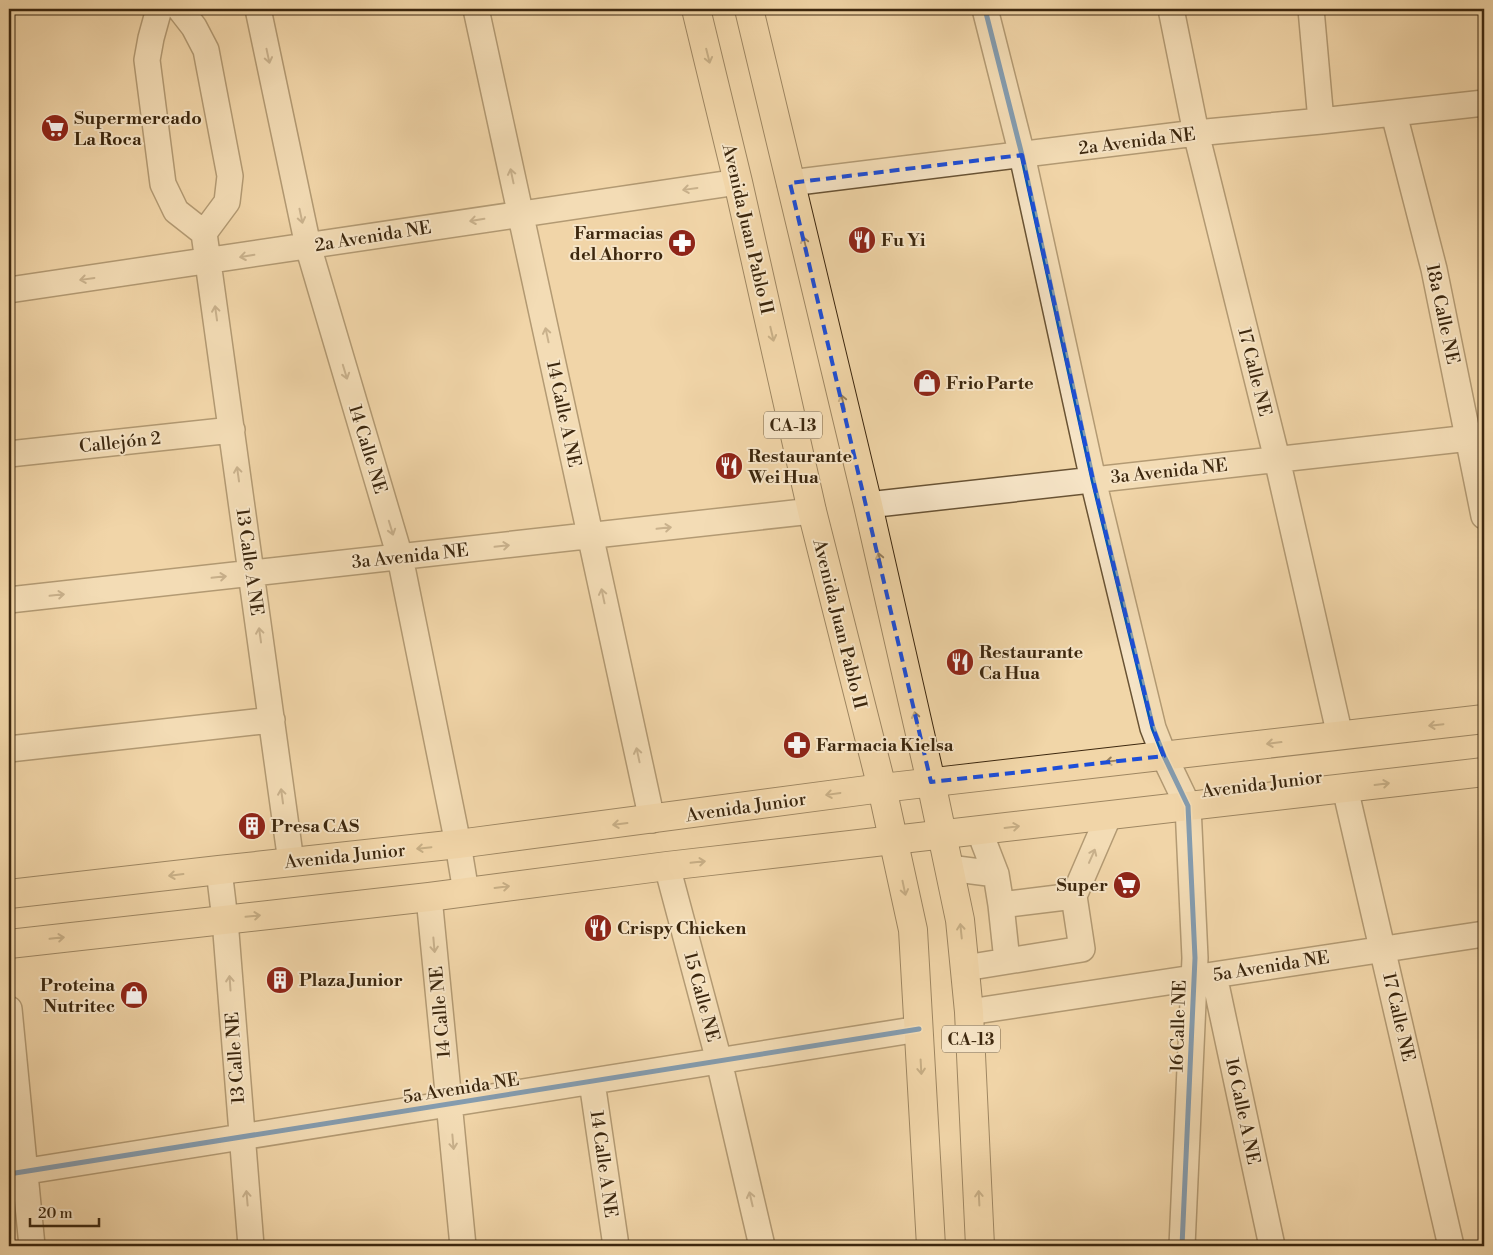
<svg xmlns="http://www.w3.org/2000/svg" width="1493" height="1255" viewBox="0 0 1493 1255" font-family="'Libre Bodoni',serif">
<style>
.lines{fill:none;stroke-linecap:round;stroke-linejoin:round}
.minor-casing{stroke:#695334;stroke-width:28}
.major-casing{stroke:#3c270e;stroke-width:30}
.highway-casing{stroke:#3c270e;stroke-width:30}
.minor{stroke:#f6e4c6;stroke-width:25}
.major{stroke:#f1d6a8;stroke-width:28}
.highway{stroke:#f1d6a8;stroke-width:28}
.cycleway-casing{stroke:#f6e4c6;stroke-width:8}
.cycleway{stroke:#0057b8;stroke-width:5}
.oneway{stroke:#99866a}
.oneway2{stroke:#967e5b}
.marked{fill:none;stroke:#1d4ed8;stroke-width:4;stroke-dasharray:10 6;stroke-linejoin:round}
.labels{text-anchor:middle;stroke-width:4;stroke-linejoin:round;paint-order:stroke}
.shield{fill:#f6e4c6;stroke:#746045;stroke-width:1}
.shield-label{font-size:16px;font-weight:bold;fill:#3c270e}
.poi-label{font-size:18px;font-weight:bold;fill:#3c270e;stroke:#f6e4c6;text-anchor:start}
.street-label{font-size:18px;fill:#3c270e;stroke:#f6e4c6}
</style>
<rect width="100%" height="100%" fill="#f1d6a8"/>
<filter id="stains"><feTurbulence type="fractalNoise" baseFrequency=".004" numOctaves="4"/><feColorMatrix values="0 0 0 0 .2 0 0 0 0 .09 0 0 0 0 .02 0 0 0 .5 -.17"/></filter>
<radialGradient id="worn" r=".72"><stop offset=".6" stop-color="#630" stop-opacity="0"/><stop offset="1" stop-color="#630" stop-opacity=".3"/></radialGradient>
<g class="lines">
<defs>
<path id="minor" d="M159 9 151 38 147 60 163 184 176 211 204 233
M180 9 194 27 206 50 230 176 227 202 204 233 291 862
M258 9 308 246 400 557 458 844 466 892
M476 9 652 820
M985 9 1022 155 1093 480 1153 728 1164 756 1188 806 1195 958 1182 1246
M1171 9 1196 133 1277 459 1340 736
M1311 9 1321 121
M1394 114 1434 269 1484 516
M790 183 1196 133 1321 121 1484 103
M9 290 738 182
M9 454 232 430
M868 505 1470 438
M9 600 812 511
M9 749 272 720
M1345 788 1451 1246
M979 830 996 874 1001 905 1074 896
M667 866 719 1061 762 1246
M949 868 996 874
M219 870 225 920 251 1246
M429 897 463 1246
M1001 905 1007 961
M965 968 1082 949 1074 896 1109 815
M1214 975 1272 1246
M9 1009 32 1246
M969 1012 1484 934
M592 1082 616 1246
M9 1174 919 1029"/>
<path id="major" d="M9 894 219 870 458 844 882 788 1484 719
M9 944 429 897 667 866 1484 772"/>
<path id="highway" d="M696 9 738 182 812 511 882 788 913 930 931 1246
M749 9 868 505 931 782 960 920 969 1012 980 1246"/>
</defs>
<!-- minor casing -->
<use href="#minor" class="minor-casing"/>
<!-- major casing -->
<use href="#major" class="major-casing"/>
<!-- highway casing -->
<use href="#highway" class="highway-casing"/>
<!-- minor -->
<use href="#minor" class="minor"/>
<!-- major -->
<use href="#major" class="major"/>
<!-- highway -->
<use href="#highway" class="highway"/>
<defs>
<path id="cycleway" d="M985 9 1022 155 1093 480 1153 728 1164 756 1188 806 1195 958 1182 1246
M9 1174 919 1029"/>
</defs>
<!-- cycleway casing -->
<use href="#cycleway" class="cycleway-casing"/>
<!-- cycleway -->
<use href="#cycleway" class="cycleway"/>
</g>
<!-- one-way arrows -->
<defs><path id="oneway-shaft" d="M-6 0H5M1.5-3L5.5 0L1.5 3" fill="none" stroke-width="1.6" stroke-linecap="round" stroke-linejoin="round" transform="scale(1.25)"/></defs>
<g class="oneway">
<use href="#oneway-shaft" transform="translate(268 56) rotate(78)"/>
<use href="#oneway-shaft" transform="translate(512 176) rotate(-102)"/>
<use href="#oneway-shaft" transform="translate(690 189) rotate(172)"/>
<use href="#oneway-shaft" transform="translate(301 216) rotate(78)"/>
<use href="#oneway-shaft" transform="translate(477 220) rotate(171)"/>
<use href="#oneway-shaft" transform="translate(247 256) rotate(171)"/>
<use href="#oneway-shaft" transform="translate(87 279) rotate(172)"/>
<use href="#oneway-shaft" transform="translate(216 313) rotate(-98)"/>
<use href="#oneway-shaft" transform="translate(547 335) rotate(-102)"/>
<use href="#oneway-shaft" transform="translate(345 372) rotate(73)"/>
<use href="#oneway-shaft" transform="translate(238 474) rotate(-98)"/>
<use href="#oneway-shaft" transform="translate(391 528) rotate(73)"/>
<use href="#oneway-shaft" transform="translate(664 528) rotate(-6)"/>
<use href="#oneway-shaft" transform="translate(502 546) rotate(-6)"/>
<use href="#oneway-shaft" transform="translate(219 577) rotate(-6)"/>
<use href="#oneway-shaft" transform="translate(57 595) rotate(-6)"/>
<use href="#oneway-shaft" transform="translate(603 596) rotate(-102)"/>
<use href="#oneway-shaft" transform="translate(260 635) rotate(-98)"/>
<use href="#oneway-shaft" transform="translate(638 755) rotate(-102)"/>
<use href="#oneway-shaft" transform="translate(282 796) rotate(-98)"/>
<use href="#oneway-shaft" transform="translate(1092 856) rotate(-66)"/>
<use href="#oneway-shaft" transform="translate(434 945) rotate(85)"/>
<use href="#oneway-shaft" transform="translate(230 983) rotate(-94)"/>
<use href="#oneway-shaft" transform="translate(453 1142) rotate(85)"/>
<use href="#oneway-shaft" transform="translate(247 1198) rotate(-95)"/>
<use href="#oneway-shaft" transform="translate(751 1199) rotate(-103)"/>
</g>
<g class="oneway2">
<use href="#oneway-shaft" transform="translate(708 56) rotate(76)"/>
<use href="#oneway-shaft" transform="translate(805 244) rotate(-104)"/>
<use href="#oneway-shaft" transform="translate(772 334) rotate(77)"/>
<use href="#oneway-shaft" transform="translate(843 402) rotate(-104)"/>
<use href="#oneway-shaft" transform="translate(880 560) rotate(-103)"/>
<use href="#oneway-shaft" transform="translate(916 719) rotate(-103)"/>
<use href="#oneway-shaft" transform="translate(1436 725) rotate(174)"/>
<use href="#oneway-shaft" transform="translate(1274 743) rotate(173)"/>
<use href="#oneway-shaft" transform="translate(1113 761) rotate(174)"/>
<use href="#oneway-shaft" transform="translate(1382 784) rotate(-7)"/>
<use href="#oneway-shaft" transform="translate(833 794) rotate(172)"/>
<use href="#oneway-shaft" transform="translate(620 824) rotate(173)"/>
<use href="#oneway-shaft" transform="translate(1012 827) rotate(-7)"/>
<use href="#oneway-shaft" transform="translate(424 848) rotate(174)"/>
<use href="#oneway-shaft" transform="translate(698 862) rotate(-6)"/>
<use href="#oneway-shaft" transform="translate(176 875) rotate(173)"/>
<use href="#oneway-shaft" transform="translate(502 887) rotate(-7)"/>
<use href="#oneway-shaft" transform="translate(904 888) rotate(78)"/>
<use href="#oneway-shaft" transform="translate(253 916) rotate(-6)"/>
<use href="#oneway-shaft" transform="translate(961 931) rotate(-96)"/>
<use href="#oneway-shaft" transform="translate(57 938) rotate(-6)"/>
<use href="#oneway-shaft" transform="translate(921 1067) rotate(87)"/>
<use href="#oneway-shaft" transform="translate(979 1198) rotate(-93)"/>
</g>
<!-- marked area -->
<path d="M0 0H1493V1255H0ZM1022 155 1093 480 1153 728 1164 756 931 782 790 183Z" fill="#f1d6a8" fill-opacity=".55" fill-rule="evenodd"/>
<path class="marked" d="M1022 155 1093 480 1153 728 1164 756 931 782 790 183Z"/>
<!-- icons -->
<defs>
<symbol id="supermarket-disc" viewBox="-11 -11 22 22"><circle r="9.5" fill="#8f2418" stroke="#f6e4c6"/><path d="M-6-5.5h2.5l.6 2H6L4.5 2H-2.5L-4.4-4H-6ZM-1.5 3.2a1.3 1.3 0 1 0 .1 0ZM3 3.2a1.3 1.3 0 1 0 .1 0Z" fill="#fff"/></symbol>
<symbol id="restaurant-disc" viewBox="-11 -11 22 22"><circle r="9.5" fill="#8f2418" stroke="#f6e4c6"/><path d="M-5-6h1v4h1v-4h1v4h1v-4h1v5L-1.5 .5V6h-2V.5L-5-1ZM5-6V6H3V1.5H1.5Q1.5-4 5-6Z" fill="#fff"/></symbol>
<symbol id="pharmacy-disc" viewBox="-11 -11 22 22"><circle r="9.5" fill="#8f2418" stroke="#f6e4c6"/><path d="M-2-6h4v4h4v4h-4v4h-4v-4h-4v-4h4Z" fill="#fff"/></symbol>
<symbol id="shop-disc" viewBox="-11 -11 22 22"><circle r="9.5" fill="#8f2418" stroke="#f6e4c6"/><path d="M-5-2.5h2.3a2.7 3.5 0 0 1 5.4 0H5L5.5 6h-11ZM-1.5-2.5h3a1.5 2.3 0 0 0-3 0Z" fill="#fff"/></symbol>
<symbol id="building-disc" viewBox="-11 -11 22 22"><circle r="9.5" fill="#8f2418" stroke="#f6e4c6"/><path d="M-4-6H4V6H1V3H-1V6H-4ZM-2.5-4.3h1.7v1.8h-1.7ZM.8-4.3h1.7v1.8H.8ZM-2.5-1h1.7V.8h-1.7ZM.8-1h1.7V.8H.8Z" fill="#fff"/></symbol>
</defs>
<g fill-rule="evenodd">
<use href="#supermarket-disc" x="39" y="112" width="32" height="32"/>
<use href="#restaurant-disc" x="846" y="224" width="32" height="32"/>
<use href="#pharmacy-disc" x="666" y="227" width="32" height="32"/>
<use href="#shop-disc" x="911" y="367" width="32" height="32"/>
<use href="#restaurant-disc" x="713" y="450" width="32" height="32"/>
<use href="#restaurant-disc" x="944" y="646" width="32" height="32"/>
<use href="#pharmacy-disc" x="781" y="729" width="32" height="32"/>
<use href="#building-disc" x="236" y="810" width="32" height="32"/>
<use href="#supermarket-disc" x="1111" y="869" width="32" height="32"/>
<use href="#restaurant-disc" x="582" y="912" width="32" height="32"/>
<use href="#building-disc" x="264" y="964" width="32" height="32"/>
<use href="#shop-disc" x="118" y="979" width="32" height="32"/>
</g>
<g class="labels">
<!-- shield labels -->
<g class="shield">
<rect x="764" y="411.5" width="58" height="27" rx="4"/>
<rect x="942" y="1025.5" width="58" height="27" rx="4"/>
</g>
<g class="shield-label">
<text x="793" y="431">CA-13</text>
<text x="971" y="1045">CA-13</text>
</g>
<!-- poi labels -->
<g class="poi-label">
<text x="74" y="124">Supermercado<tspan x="74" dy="21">La Roca</tspan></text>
<text x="663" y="239" text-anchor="end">Farmacias<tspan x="663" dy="21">del Ahorro</tspan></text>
<text x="881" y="246">Fu Yi</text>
<text x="946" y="389">Frio Parte</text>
<text x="748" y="462">Restaurante<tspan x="748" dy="21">Wei Hua</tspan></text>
<text x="979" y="658">Restaurante<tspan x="979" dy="21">Ca Hua</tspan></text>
<text x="816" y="751">Farmacia Kielsa</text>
<text x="271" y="832">Presa CAS</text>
<text x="1108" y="891" text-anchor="end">Super</text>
<text x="617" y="934">Crispy Chicken</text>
<text x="299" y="986">Plaza Junior</text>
<text x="115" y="991" text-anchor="end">Proteina<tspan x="115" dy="21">Nutritec</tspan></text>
</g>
<!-- street labels -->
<g class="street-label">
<text transform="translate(1137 141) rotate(-7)" y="6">2a Avenida NE</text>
<text transform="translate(748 229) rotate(77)" y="6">Avenida Juan Pablo II</text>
<text transform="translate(373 236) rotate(-9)" y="6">2a Avenida NE</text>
<text transform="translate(1443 314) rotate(78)" y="6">18a Calle NE</text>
<text transform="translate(1255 372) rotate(76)" y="6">17 Calle NE</text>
<text transform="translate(564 414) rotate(78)" y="6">14 Calle A NE</text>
<text transform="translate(120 442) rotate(-6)" y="6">Callejón 2</text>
<text transform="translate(368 449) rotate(73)" y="6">14 Calle NE</text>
<text transform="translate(1169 471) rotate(-6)" y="6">3a Avenida NE</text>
<text transform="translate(410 556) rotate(-6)" y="6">3a Avenida NE</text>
<text transform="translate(250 562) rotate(82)" y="6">13 Calle A NE</text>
<text transform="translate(840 624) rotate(76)" y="6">Avenida Juan Pablo II</text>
<text transform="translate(1262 784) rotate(-7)" y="6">Avenida Junior</text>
<text transform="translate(746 807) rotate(-8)" y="6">Avenida Junior</text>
<text transform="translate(345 856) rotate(-6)" y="6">Avenida Junior</text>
<text transform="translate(1271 966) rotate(-9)" y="6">5a Avenida NE</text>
<text transform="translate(702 997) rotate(75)" y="6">15 Calle NE</text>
<text transform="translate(440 1012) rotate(-95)" y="6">14 Calle NE</text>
<text transform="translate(1399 1017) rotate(77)" y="6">17 Calle NE</text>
<text transform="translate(1178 1026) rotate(-88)" y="6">16 Calle NE</text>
<text transform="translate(235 1058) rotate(-94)" y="6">13 Calle NE</text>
<text transform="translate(461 1088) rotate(-9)" y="6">5a Avenida NE</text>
<text transform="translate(1243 1111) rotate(78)" y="6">16 Calle A NE</text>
<text transform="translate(604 1164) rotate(82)" y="6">14 Calle A NE</text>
</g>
</g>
<!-- margin -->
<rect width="1493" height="1255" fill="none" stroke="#f1d6a8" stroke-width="30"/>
<rect x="10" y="10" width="1473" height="1235" fill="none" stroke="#3c270e" stroke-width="2.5"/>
<rect x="15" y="15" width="1463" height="1225" fill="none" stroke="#3c270e"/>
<!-- scale -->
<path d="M30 1218v8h69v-8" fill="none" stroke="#3c270e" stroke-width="2.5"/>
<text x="38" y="1218" font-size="15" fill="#3c270e" stroke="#f6e4c6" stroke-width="4" paint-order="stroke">20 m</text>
<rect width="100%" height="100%" filter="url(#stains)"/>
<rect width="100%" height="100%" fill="url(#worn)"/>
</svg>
